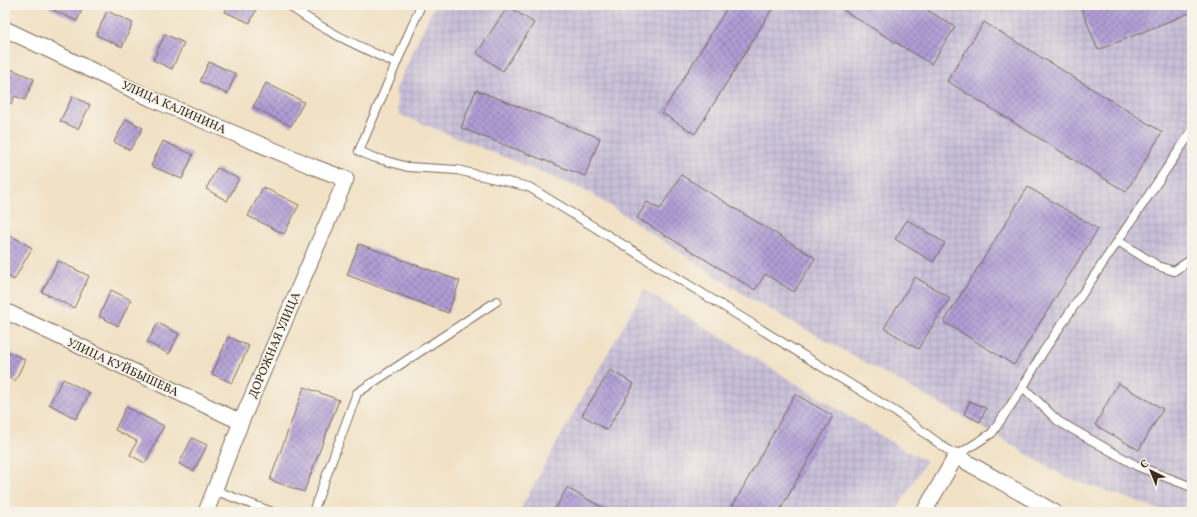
<svg xmlns="http://www.w3.org/2000/svg" width="1197" height="517" viewBox="0 0 1197 517" font-family="Vollkorn,serif">
<style>
.industrial{fill:url(#industrial-grid)}
.building{fill:url(#building-cross-hatch)}
.lines{fill:none;stroke-linecap:round;stroke-linejoin:round}
.lane-casing{stroke:#7b6a58;stroke-width:10}
.street-casing{stroke:#7b6a58;stroke-width:17}
.lane{stroke:#fff;stroke-width:8}
.street{stroke:#fff;stroke-width:15}
.labels{text-anchor:middle;stroke-width:3.5;stroke-linejoin:round;paint-order:stroke}
.street-label{font-size:12px;fill:#3b2a1e;stroke:#f7f3e8}
</style>
<defs>
<pattern id="industrial-grid" width="8" height="8" patternUnits="userSpaceOnUse"><rect width="8" height="8" fill="#c8bfd8"/><path d="M0 4h8M4 0v8" fill="none" stroke="#ada4b9"/></pattern>
<pattern id="building-cross-hatch" width="8" height="8" patternUnits="userSpaceOnUse"><rect width="8" height="8" fill="#b09dd5"/><path d="M0 0l8 8M0 8l8-8" fill="none" stroke="#9080ac"/></pattern>
</defs>
<rect width="100%" height="100%" fill="#f7f3e8"/>
<filter id="ink" filterUnits="userSpaceOnUse"><feTurbulence type="fractalNoise" baseFrequency=".025" numOctaves="2"/><feDisplacementMap in="SourceGraphic" scale="8" xChannelSelector="R" yChannelSelector="G"/><feConvolveMatrix kernelMatrix="1 2 1 2 8 2 1 2 1" color-interpolation-filters="sRGB"/></filter>
<filter id="wash" filterUnits="userSpaceOnUse"><feTurbulence type="fractalNoise" baseFrequency=".012" numOctaves="4" result="noise"/><feDisplacementMap in="SourceGraphic" scale="16" xChannelSelector="R" yChannelSelector="G"/><feGaussianBlur stdDeviation="0.9" result="paint"/><feColorMatrix in="noise" values="0 0 0 0 0 0 0 0 0 0 0 0 0 0 0 0 0 1.4 0 .05"/><feComposite in="paint" operator="in"/></filter>
<g filter="url(#wash)">
<rect width="100%" height="100%" fill="#f1e1c5"/>
<!-- industrial -->
<path class="industrial" d="M434 5H1192V512H1167L1065 477 992 433 751 299 589 192 399 114 396 89Z
M644 290 896 445 926 461 895 512H519L559 439Z"/>
<g id="blocks">
<!-- building -->
<path class="building" d="M51 5H84L77 21 49 8Z
M228 5H258L250 23 225 12Z
M729 5H765L772 9 695 134 662 113Z
M846 5H919L955 27 931 64 843 10Z
M1080 5H1192V12L1098 50Z
M508 6 534 23 503 71 477 53Z
M107 11 133 23 122 47 96 35Z
M984 22 1162 132 1126 192 947 81Z
M165 34 184 43 172 69 153 60Z
M209 62 236 74 227 94 200 81Z
M11 69 34 79 25 100 15 96 11 104 5 102V83Z
M266 83 304 102 291 126 253 107Z
M476 90 600 138 585 176 461 128Z
M73 96 90 105 78 129 60 121Z
M126 119 143 128 130 150 114 142Z
M163 141 193 155 182 179 151 166Z
M217 168 239 179 227 201 206 189Z
M681 175 815 258 794 292 765 274 755 290 637 218 647 202 660 209Z
M263 187 299 205 284 234 248 216Z
M1028 187 1098 229 1014 365 944 322Z
M907 220 945 243 933 262 895 239Z
M8 234 32 248 14 280 5 275V239Z
M359 244 460 281 448 313 347 275Z
M58 261 89 276 74 308 42 292Z
M915 277 950 298 918 349 884 328Z
M111 290 131 300 118 326 99 316Z
M158 323 179 334 169 354 147 342Z
M228 337 249 346 232 383 212 374Z
M5 350 25 360 15 381 5 376Z
M610 370 634 384 607 430 582 415Z
M63 379 90 393 76 419 49 404Z
M1118 383 1163 409 1139 450 1095 425Z
M304 387 339 400 304 492 270 480Z
M795 394 833 416 779 512H742L732 507Z
M970 401 986 408 980 422 964 414Z
M126 407 164 426 145 463 130 455 137 441 115 430Z
M192 438 207 445 194 471 179 464Z
M567 488 611 512H553Z"/>
</g>
</g>
<g filter="url(#ink)">
<use href="#blocks" fill-opacity="0" stroke="#7b6a58" stroke-width="1"/>
<g class="lines">
<defs>
<path id="lane" d="M289 5C321 30 359 46 395 63
M421 5 359 151 372 157 408 167 457 170 529 187 899 414 956 456 992 433 1023 387 1043 352 1192 131
M1118 241 1158 266 1174 271 1192 259
M1023 387 1058 421 1137 466 1192 487
M214 490 272 512
M313 512 357 393 497 301"/>
<path id="street" d="M5 29 152 99 314 167 346 179 241 422 206 512
M5 311 241 422
M924 512 956 456 1054 512"/>
</defs>
<!-- lane casing -->
<use href="#lane" class="lane-casing"/>
<!-- street casing -->
<use href="#street" class="street-casing"/>
<!-- lane -->
<use href="#lane" class="lane"/>
<!-- street -->
<use href="#street" class="street"/>
</g>
</g>
<g class="labels">
<!-- street labels -->
<g class="street-label">
<text transform="translate(174 107) rotate(24)" y="4">УЛИЦА КАЛИНИНА</text>
<text transform="translate(274 345) rotate(-67)" y="4">ДОРОЖНАЯ УЛИЦА</text>
<text transform="translate(123 367) rotate(25)" y="4">УЛИЦА КУЙБЫШЕВА</text>
</g>
</g>
<!-- margin -->
<rect width="1197" height="517" fill="none" stroke="#f7f3e8" stroke-width="20"/>
<!-- north arrow -->
<g transform="translate(1151 471) rotate(317)" stroke="#f7f3e8" stroke-width="3" paint-order="stroke">
<path d="M0-3L7 15L0 10L-7 15Z" fill="#3b2a1e"/>
<text y="-6" font-size="11" font-weight="bold" text-anchor="middle" fill="#3b2a1e">С</text>
</g>
</svg>
